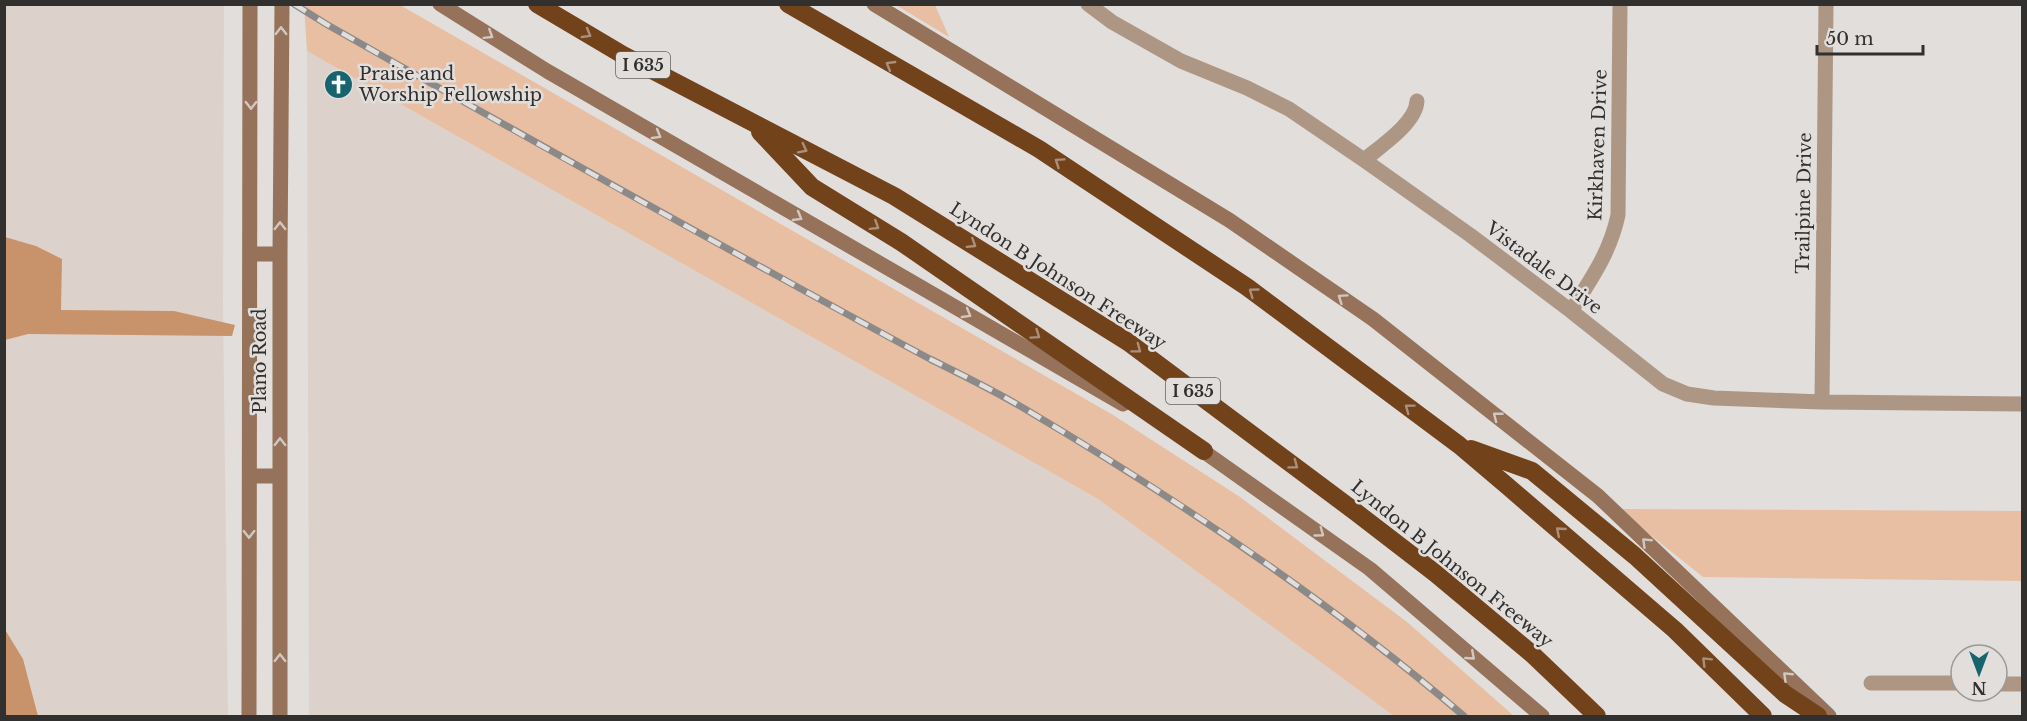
<svg xmlns="http://www.w3.org/2000/svg" width="2027" height="721" viewBox="0 0 2027 721" font-family="'Libre Baskerville',serif">
<style>
.built{fill:#dcd2cb}
.green{fill:#e8bfa2}
.forest{fill:#c8936b}
.lines{fill:none;stroke-linecap:round;stroke-linejoin:round}
.street{stroke:#ae9685;stroke-width:15}
.secondary{stroke:#957259;stroke-width:15}
.highway{stroke:#72421b;stroke-width:18}
.rail-casing{stroke:#8c8a89;stroke-width:7}
.rail{stroke:#e1dedc;stroke-width:4.5;stroke-dasharray:14;stroke-linecap:butt}
.oneway{stroke:#d2c8c2}
.oneway2{stroke:#aa907c}
.labels{text-anchor:middle;stroke-width:5;stroke-linejoin:round;paint-order:stroke}
.shield{fill:#e1dedc;stroke:#666463;stroke-width:1.5}
.shield-label{font-size:16px;font-weight:bold;fill:#31302f}
.poi-label{font-size:18px;fill:#31302f;stroke:#e1dedc;text-anchor:start}
.street-label{font-size:18px;fill:#31302f;stroke:#e1dedc}
</style>
<rect width="100%" height="100%" fill="#e1dedc"/>
<!-- built -->
<path class="built" d="M4 5H224L223 305 228 716H5Z
M307 51 1098 499 1394 716H309Z"/>
<!-- green -->
<path class="green" d="M304 5H400L1113 415 1240 497 1407 622 1514 716H1394L1098 499 307 51Z
M896 5H935L949 37Z
M1618 509 2022 511V581L1703 577Z"/>
<!-- forest -->
<path class="forest" d="M5 237 36 246 62 259 61 310 174 311 235 325 232 336 28 334 5 340Z
M4 628 23 659 38 716H5Z"/>
<g class="lines">
<!-- street -->
<path class="street" d="M1088 4 1112 22 1181 61 1247 88 1289 109 1364 160 1470 235 1571 311 1663 384 1687 394 1714 398 1822 402 2022 404
M1364 160C1381 146 1416 123 1417 101
M1571 311C1591 279 1610 253 1618 215L1620 4
M1822 402 1826 4
M1871 683H1961
M1997 684H2022"/>
<!-- secondary -->
<path class="secondary" d="M440 4 547 71 1123 404
M874 4 1229 220 1373 319 1598 496 1829 716
M251 254H280
M1196 446 1370 569 1542 716
M250 476H280
M249 716 250 4
M280 716V254L282 4"/>
<!-- highway -->
<path class="highway" d="M537 4 623 55 894 196 1128 342 1357 513 1435 573 1532 654 1597 716
M788 4 1039 149 1247 287 1459 445 1505 484 1675 630 1763 716
M760 132 812 187 901 242 1204 451
M1471 449 1532 471 1635 556 1785 694 1818 716"/>
<defs>
<path id="rail" d="M294 4 326 24C478 110 630 196 783 279 832 306 881 333 930 359 962 375 995 391 1025 409 1179 500 1328 600 1464 716"/>
</defs>
<!-- rail casing -->
<use href="#rail" class="rail-casing"/>
<!-- rail -->
<use href="#rail" class="rail"/>
</g>
<!-- one-way arrows -->
<defs><path id="oneway-chevron" d="M-2-3.5L2.5 0L-2 3.5" fill="none" stroke-width="1.6" stroke-linecap="round" stroke-linejoin="round" transform="scale(1.5)"/></defs>
<g class="oneway">
<use href="#oneway-chevron" transform="translate(281 31) rotate(-90)"/>
<use href="#oneway-chevron" transform="translate(489 35) rotate(32)"/>
<use href="#oneway-chevron" transform="translate(251 105) rotate(90)"/>
<use href="#oneway-chevron" transform="translate(657 135) rotate(30)"/>
<use href="#oneway-chevron" transform="translate(798 217) rotate(30)"/>
<use href="#oneway-chevron" transform="translate(280 226) rotate(-90)"/>
<use href="#oneway-chevron" transform="translate(1342 298) rotate(-145)"/>
<use href="#oneway-chevron" transform="translate(967 314) rotate(30)"/>
<use href="#oneway-chevron" transform="translate(1497 416) rotate(-142)"/>
<use href="#oneway-chevron" transform="translate(280 442) rotate(-90)"/>
<use href="#oneway-chevron" transform="translate(1320 533) rotate(36)"/>
<use href="#oneway-chevron" transform="translate(249 534) rotate(90)"/>
<use href="#oneway-chevron" transform="translate(1646 542) rotate(-136)"/>
<use href="#oneway-chevron" transform="translate(1471 656) rotate(41)"/>
<use href="#oneway-chevron" transform="translate(280 658) rotate(-90)"/>
<use href="#oneway-chevron" transform="translate(1787 676) rotate(-136)"/>
</g>
<g class="oneway2">
<use href="#oneway-chevron" transform="translate(587 34) rotate(30)"/>
<use href="#oneway-chevron" transform="translate(890 65) rotate(-150)"/>
<use href="#oneway-chevron" transform="translate(803 149) rotate(27)"/>
<use href="#oneway-chevron" transform="translate(1059 162) rotate(-146)"/>
<use href="#oneway-chevron" transform="translate(875 226) rotate(32)"/>
<use href="#oneway-chevron" transform="translate(972 244) rotate(32)"/>
<use href="#oneway-chevron" transform="translate(1253 292) rotate(-144)"/>
<use href="#oneway-chevron" transform="translate(1036 335) rotate(35)"/>
<use href="#oneway-chevron" transform="translate(1137 349) rotate(37)"/>
<use href="#oneway-chevron" transform="translate(1409 408) rotate(-143)"/>
<use href="#oneway-chevron" transform="translate(1294 465) rotate(37)"/>
<use href="#oneway-chevron" transform="translate(1560 531) rotate(-139)"/>
<use href="#oneway-chevron" transform="translate(1706 661) rotate(-135)"/>
</g>
<!-- icons -->
<defs>
<symbol id="church-disc" viewBox="-11 -11 22 22"><circle r="9.5" fill="#18646e" stroke="#e1dedc"/><path d="M-1.2-6h2.4v3.5h3.3v2.4h-3.3V6h-2.4V-.1h-3.3v-2.4h3.3Z" fill="#fff"/></symbol>
</defs>
<g fill-rule="evenodd">
<use href="#church-disc" x="322" y="68" width="33" height="33"/>
</g>
<g class="labels">
<!-- shield labels -->
<g class="shield">
<rect x="616" y="52" width="54" height="26" rx="4.5"/>
<rect x="1166" y="378" width="54" height="26" rx="4.5"/>
</g>
<g class="shield-label">
<text x="643" y="71">I 635</text>
<text x="1193" y="397">I 635</text>
</g>
<!-- poi labels -->
<g class="poi-label">
<text x="359" y="80">Praise and<tspan x="359" dy="21">Worship Fellowship</tspan></text>
</g>
<!-- street labels -->
<g class="street-label">
<text transform="translate(1598 145) rotate(-88)" y="6">Kirkhaven Drive</text>
<text transform="translate(1804 203) rotate(-89)" y="6">Trailpine Drive</text>
<text transform="translate(1544 268) rotate(37)" y="6">Vistadale Drive</text>
<text transform="translate(1058 276) rotate(33)" y="6">Lyndon B Johnson Freeway</text>
<text transform="translate(260 361) rotate(-90)" y="6">Plano Road</text>
<text transform="translate(1452 564) rotate(39)" y="6">Lyndon B Johnson Freeway</text>
</g>
</g>
<!-- border -->
<rect width="2027" height="721" fill="none" stroke="#31302f" stroke-width="12"/>
<!-- north arrow -->
<g transform="translate(1979 673) rotate(180)"><circle r="28" fill="#e1dedc" stroke="#9b9897" stroke-width="1.5"/>
<path d="M0-4.5L10 22L0 15L-10 22Z" fill="#18646e"/>
<text y="-9" font-size="16" font-weight="bold" text-anchor="middle" fill="#31302f">N</text>
</g>
<!-- scale -->
<path d="M1817 45v9h106v-9" fill="none" stroke="#31302f" stroke-width="3"/>
<text x="1826" y="45" font-size="18" fill="#31302f" stroke="#e1dedc" stroke-width="4.5" paint-order="stroke">50 m</text>
</svg>
